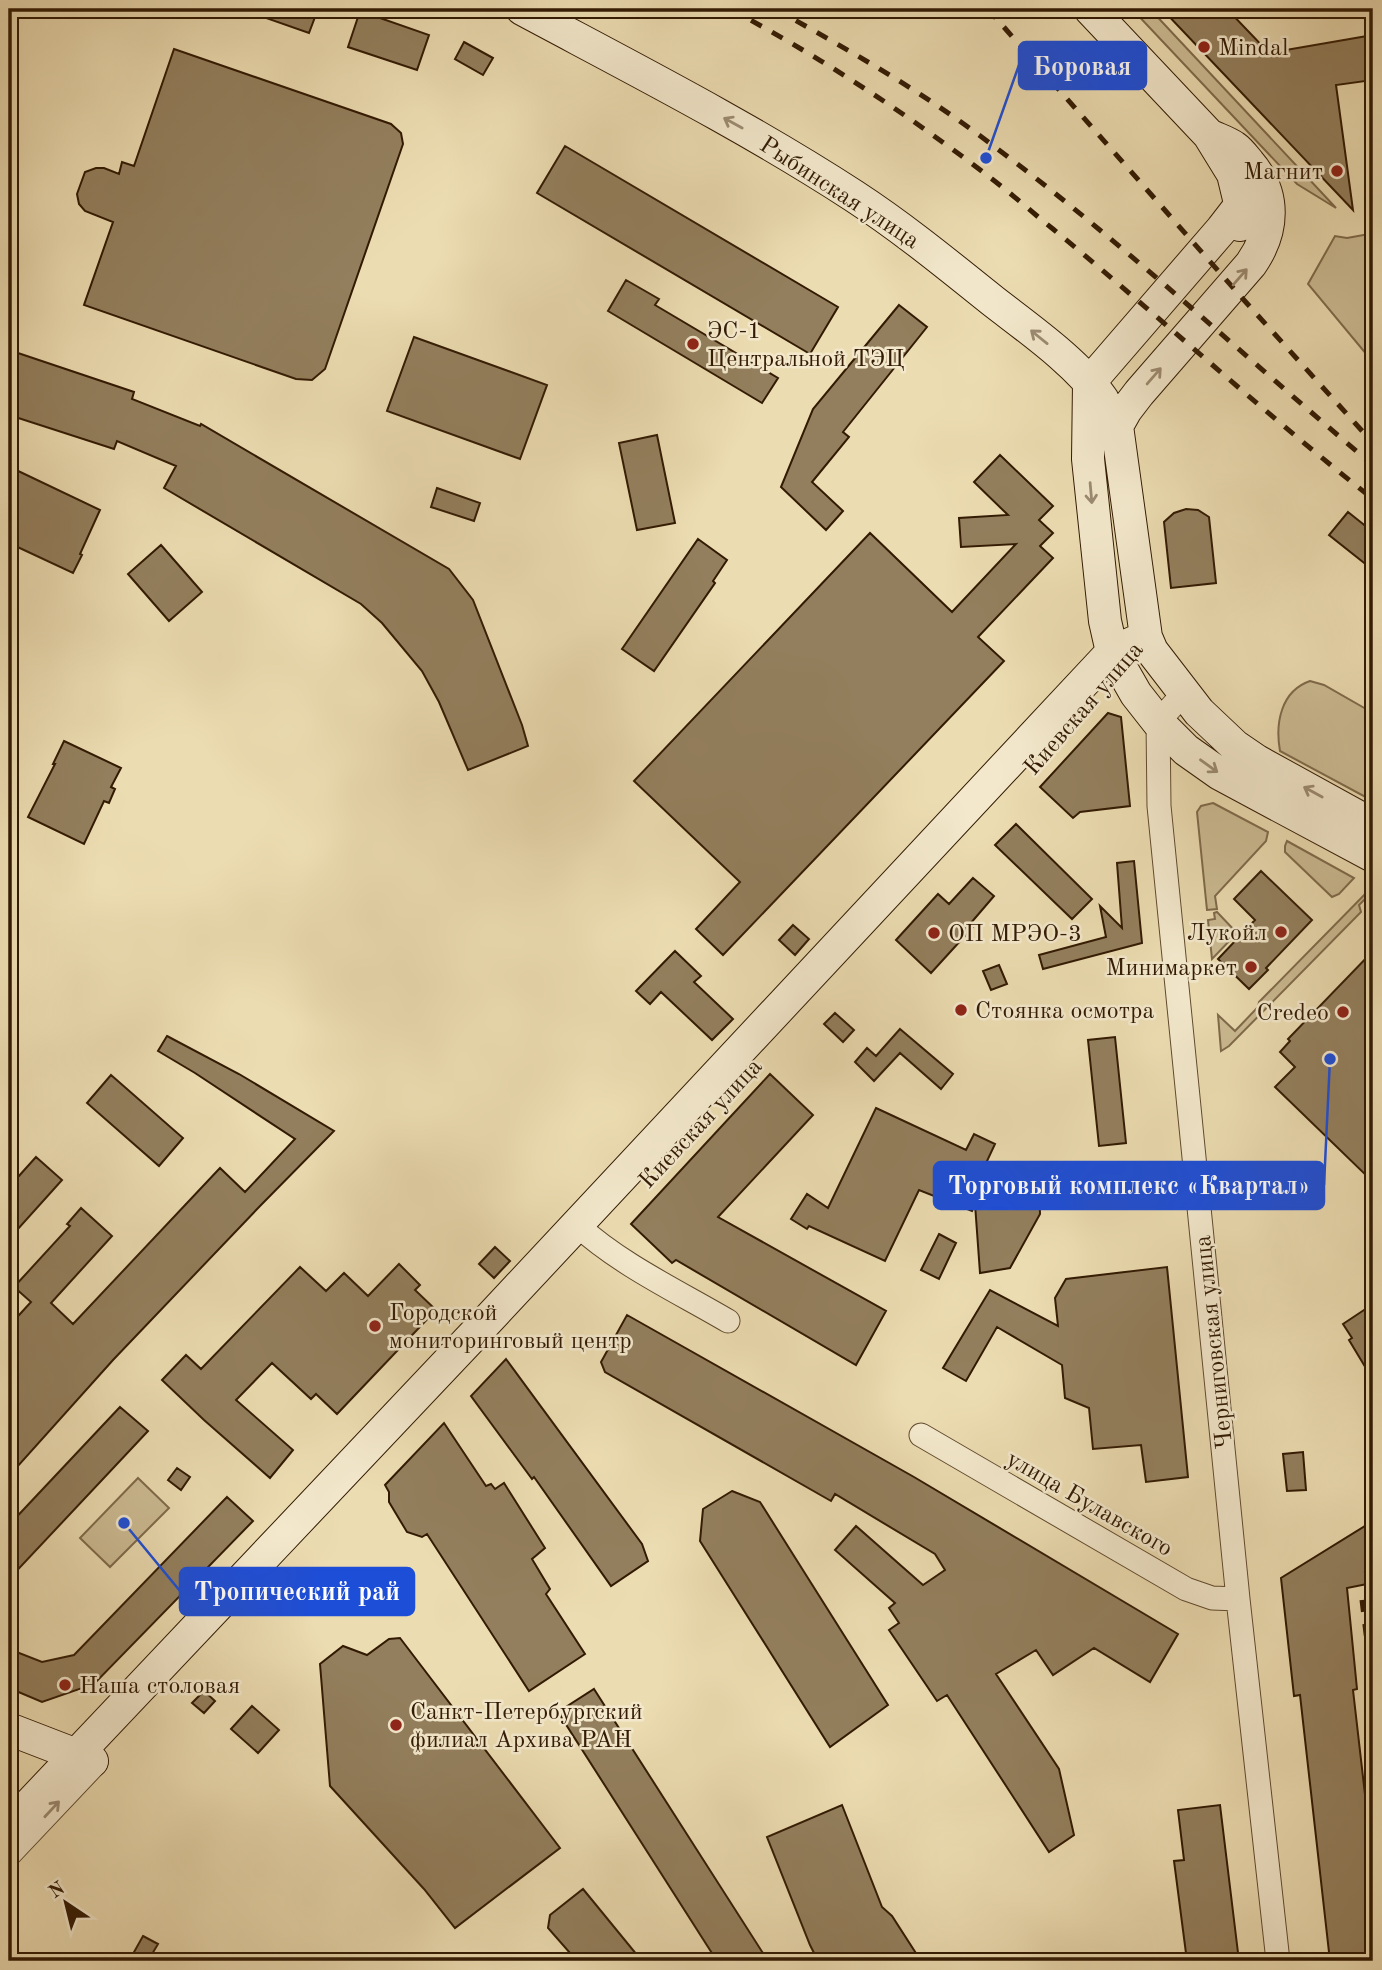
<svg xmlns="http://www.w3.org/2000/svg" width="1382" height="1970" viewBox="0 0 1382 1970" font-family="'Old Standard TT',serif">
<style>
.green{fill:#ccbb93;stroke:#7f6a4b;stroke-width:2}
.building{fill:#937f5d;stroke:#321a03;stroke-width:2}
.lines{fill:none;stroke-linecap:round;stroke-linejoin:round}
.street-casing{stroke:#604a2e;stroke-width:25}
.secondary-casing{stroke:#321a03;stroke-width:34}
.street{stroke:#f3e8cc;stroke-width:23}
.secondary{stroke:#f3e8cc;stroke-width:32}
.rail{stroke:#321a03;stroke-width:5;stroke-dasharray:12 12;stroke-linecap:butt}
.oneway{stroke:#9c8b72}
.poi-dot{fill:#8f2418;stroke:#f3e8cc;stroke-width:2.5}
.labels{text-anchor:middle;stroke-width:5;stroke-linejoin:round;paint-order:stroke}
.poi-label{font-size:24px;fill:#321a03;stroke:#f3e8cc;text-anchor:start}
.street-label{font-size:24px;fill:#321a03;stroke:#f3e8cc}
.leader{fill:none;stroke:#1d4ed8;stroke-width:2.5}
.callout-dot{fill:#1d4ed8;stroke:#f3e8cc;stroke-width:2.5}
.callout{fill:#1d4ed8;stroke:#1d4ed8;stroke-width:2.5}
.callout-label{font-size:26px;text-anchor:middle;font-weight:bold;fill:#fff}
</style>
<rect width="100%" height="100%" fill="#ecdcb1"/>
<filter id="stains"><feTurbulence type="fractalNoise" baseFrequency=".00286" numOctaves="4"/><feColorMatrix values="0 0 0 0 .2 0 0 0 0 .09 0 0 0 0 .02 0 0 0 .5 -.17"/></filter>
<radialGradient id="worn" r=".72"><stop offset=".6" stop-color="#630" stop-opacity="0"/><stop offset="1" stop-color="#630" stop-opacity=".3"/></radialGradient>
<!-- green -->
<path class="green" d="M1132 9H1150L1336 208 1297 184Z
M1369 234 1373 236 1372 361 1308 284 1335 236 1347 238Z
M1310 681 1324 685 1373 713V801L1280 751C1275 723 1281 691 1310 681Z
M1213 803 1268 832 1266 841 1215 896 1217 909 1207 910 1197 812 1201 806Z
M1287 841 1354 878 1339 894 1332 897 1285 852V846Z
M1373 886V896L1370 894 1359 905 1361 912 1229 1046 1221 1051 1218 1015 1235 1031 1258 1007 1259 1002Z
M1217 912 1237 933 1212 959 1208 920 1215 919 1214 913Z
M138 1478 169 1508 110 1567 80 1538Z"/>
<!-- building -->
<path class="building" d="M247 9H318L309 33 246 11Z
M1162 9H1227L1269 53 1373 35V80L1336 85 1353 210Z
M360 11 429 35 417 70 348 47Z
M464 42 493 58 483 75 455 59Z
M174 49 391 124 401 133 403 144 325 369 312 380 296 379 84 305 113 222 85 211 79 204 77 194 85 172 96 168H104L119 174 122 162 134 166Z
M565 146 838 307 810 354 537 193Z
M626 280 659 299 655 305 778 378 762 403 608 311Z
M899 305 927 327 843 432 849 437 812 482 843 511 826 530 781 487 813 409Z
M414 337 547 385 520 459 387 411Z
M9 350 134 392 132 399 200 426 201 424 449 569 473 600 522 725 528 746 468 770 439 702 422 671 382 623 361 604 164 488 176 466 117 441 114 449 9 415Z
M657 435 675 523 637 530 619 443Z
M1000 455 1053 506 1039 520 1053 533 1040 546 1053 558 978 637 1004 661 723 955 696 929 740 882 634 781 870 533 952 612 1016 544 961 547 959 518 1008 515 974 482Z
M14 469 100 510 80 554 82 555 73 573 9 543V480Z
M437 488 480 503 474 521 431 507Z
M1186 509 1198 510 1209 517 1216 583 1171 588 1164 522 1174 513Z
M1348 512 1373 532V570L1329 535Z
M698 539 727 560 713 581 715 583 654 671 622 649Z
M161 545 202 592 169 621 128 574Z
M1108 713 1121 717 1130 806 1080 812 1073 818 1040 787Z
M64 741 121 768 111 787 115 789 109 803 104 801 84 844 28 817 55 764H53Z
M1016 824 1092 899 1072 919 995 845Z
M1134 861 1142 943 1043 969 1039 955 1106 937 1100 906 1122 928 1117 863Z
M1261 871 1312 920 1266 968 1268 970 1249 989 1218 959 1255 920 1234 899Z
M973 878 994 896 970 924 973 927 931 973 896 940 938 894 949 904Z
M793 925 809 939 795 955 779 940Z
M675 951 701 976 694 982 733 1019 712 1040 661 992 650 1004 636 991Z
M1373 951V1182L1275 1087 1295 1067 1280 1052 1290 1041 1288 1039Z
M999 965 1007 984 991 990 983 971Z
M835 1013 854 1030 843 1042 824 1024Z
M900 1029 953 1074 941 1089 900 1053 874 1081 855 1062 867 1048 876 1056Z
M167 1036 239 1074 334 1131 260 1206 113 1360 9 1476V1326L31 1302 14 1287 70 1226 67 1224 81 1208 112 1236 51 1303 73 1324 220 1168 245 1192 295 1139 195 1073 158 1051Z
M1115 1037 1126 1143 1099 1146 1088 1040Z
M770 1074 813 1115 718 1217 886 1311 856 1365 676 1260 672 1263 631 1224Z
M111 1075 183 1138 159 1166 87 1103Z
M876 1108 966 1150 974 1134 995 1144 973 1191 1039 1185 1040 1214 1010 1268 980 1273 975 1204 972 1211 919 1190 885 1261 809 1226 807 1229 791 1219 807 1194 828 1208Z
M36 1157 62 1180 9 1239V1187Z
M939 1234 956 1243 939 1279 921 1270Z
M495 1247 510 1261 494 1278 479 1264Z
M399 1264 420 1285 415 1290 436 1310 337 1414 316 1394 311 1399 272 1363 236 1400 293 1450 270 1478 204 1420 162 1380 186 1355 201 1369 300 1267 326 1291 344 1273 368 1296Z
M1167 1267 1188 1477 1146 1482 1141 1445 1093 1449 1089 1408 1065 1398 1062 1365 997 1327 966 1381 943 1368 990 1290 1058 1326 1055 1298 1066 1279Z
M1373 1304V1380L1349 1340 1352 1338 1343 1324Z
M627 1315 914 1477 1178 1634 1150 1682 1094 1648 1053 1675 1036 1650 996 1674 1059 1769 1074 1835 1049 1852 947 1695 937 1701 889 1630 899 1623 889 1608 895 1603 835 1550 856 1526 923 1585 945 1570 935 1554 835 1494 831 1501 605 1372 601 1362Z
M506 1359 642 1544 648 1561 611 1586 534 1477 532 1479 471 1396Z
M120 1407 148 1431 9 1579V1525Z
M444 1423 486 1486 491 1484 495 1489 504 1483 545 1548 532 1559 550 1589 546 1594 585 1654 529 1691 427 1534 422 1537 407 1532 389 1502V1492L385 1485Z
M1303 1452 1306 1490 1287 1491 1283 1454Z
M177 1468 190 1477 181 1490 168 1480Z
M732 1491 760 1502 888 1705 830 1747 700 1541 703 1509Z
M227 1497 253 1521 94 1684 42 1702 9 1688V1649L42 1662 74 1655Z
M1373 1521V1567L1365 1572 1372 1583 1347 1588 1357 1689 1353 1690 1373 1864V1961H1330L1300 1695 1294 1696 1281 1578Z
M400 1638 560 1848 455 1928 424 1889 330 1786 320 1664 343 1646 367 1655 389 1639Z
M594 1689 768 1961H717L558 1712Z
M204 1691 215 1701 204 1713 192 1703Z
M252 1706 279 1730 258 1753 231 1729Z
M842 1805 882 1907 892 1916 921 1961H818L810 1945 767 1837Z
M1220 1805 1239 1961H1187L1174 1861 1184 1860 1178 1810Z
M583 1889 642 1961H577L548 1928 550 1915Z
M143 1936 158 1944 148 1961H129Z"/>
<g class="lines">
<defs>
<path id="street" d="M1184 693 1158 722 1159 806 1238 1599 1278 1961
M577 1225C621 1265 677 1291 728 1321
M921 1435 1186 1589 1212 1598 1238 1599
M9 1855 96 1763"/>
<path id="secondary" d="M522 9C634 69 748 127 854 196 903 228 948 265 993 301 1029 329 1078 363 1103 400
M1090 9 1209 135 1233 174 1239 199 1240 225
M1209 135C1217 139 1227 142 1234 147 1240 151 1245 158 1249 163 1276 194 1274 231 1251 264L1139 393 1126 410 1117 426 1146 637 1152 651 1199 712 1235 746 1257 761 1373 825
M1239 207 1222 229 1089 383 1088 459 1105 621 1112 652 1136 694 1158 722 1186 750 1220 774 1373 856
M9 1729 92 1761
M9 1826 485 1323 1112 652 1146 637"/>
</defs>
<!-- street casing -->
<use href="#street" class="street-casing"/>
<!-- secondary casing -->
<use href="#secondary" class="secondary-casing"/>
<!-- street -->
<use href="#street" class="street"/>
<!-- secondary -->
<use href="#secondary" class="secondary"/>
<!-- rail -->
<path class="rail" d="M730 9C822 58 909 115 992 179 1013 195 1033 213 1053 229 1161 318 1264 413 1373 499
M775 9C838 44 902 80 961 122 1106 226 1236 350 1373 465
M988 9 1243 299 1373 443
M1362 1600 1373 1692"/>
</g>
<!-- one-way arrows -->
<defs><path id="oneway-shaft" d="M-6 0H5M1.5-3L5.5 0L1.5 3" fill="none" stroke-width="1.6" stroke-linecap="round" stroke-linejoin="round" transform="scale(1.75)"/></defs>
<g class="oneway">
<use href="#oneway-shaft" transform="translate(733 123) rotate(-151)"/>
<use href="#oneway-shaft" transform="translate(1240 277) rotate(-49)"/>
<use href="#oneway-shaft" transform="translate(1039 337) rotate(-141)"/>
<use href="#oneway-shaft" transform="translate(1154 376) rotate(-49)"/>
<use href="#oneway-shaft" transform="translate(1091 493) rotate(85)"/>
<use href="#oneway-shaft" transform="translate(1209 766) rotate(36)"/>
<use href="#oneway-shaft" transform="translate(1313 792) rotate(-151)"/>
<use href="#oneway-shaft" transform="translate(52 1809) rotate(-47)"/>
</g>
<!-- markers -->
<g class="poi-dot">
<circle cx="1204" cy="47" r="7"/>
<circle cx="1337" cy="171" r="7"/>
<circle cx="693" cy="344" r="7"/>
<circle cx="1281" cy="932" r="7"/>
<circle cx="934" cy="933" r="7"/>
<circle cx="1251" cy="967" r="7"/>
<circle cx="961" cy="1010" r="7"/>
<circle cx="1343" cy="1012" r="7"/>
<circle cx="375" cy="1326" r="7"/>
<circle cx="65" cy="1685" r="7"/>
<circle cx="396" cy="1725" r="7"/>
</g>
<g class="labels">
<!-- poi labels -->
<g class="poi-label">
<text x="1218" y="55">Mindal</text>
<text x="1323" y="179" text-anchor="end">Магнит</text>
<text x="707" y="338">ЭС-1<tspan x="707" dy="28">Центральной ТЭЦ</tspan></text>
<text x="1267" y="940" text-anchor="end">Лукойл</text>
<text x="948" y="941">ОП МРЭО-3</text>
<text x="1237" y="975" text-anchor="end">Минимаркет</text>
<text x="975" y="1018">Стоянка осмотра</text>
<text x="1329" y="1020" text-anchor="end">Credeo</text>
<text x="389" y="1320">Городской<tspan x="389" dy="28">мониторинговый центр</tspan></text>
<text x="79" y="1693">Наша столовая</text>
<text x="410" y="1719">Санкт-Петербургский<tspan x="410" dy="28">филиал Архива РАН</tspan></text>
</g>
<!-- street labels -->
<g class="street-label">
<text transform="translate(840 192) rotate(33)" y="8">Рыбинская улица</text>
<text transform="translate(1083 708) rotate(-49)" y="8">Киевская улица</text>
<text transform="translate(700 1123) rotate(-47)" y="8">Киевская улица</text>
<text transform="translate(1213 1342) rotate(-96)" y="8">Черниговская улица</text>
<text transform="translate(1090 1503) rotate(30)" y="8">улица Булавского</text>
</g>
</g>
<!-- callouts -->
<path class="leader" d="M986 158L1019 65M1330 1059L1324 1185M124 1523L180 1591"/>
<g class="callout-dot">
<circle cx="986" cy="158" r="7"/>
<circle cx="1330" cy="1059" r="7"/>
<circle cx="124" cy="1523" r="7"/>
</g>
<g class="callout">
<rect x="1019" y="42" width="127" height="47" rx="7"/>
<rect x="934" y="1162" width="390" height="47" rx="7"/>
<rect x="180" y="1568" width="234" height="47" rx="7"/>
</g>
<g class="callout-label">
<text x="1082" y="75">Боровая</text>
<text x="1129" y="1194">Торговый комплекс «Квартал»</text>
<text x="297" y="1600">Тропический рай</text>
</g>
<!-- margin -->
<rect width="1382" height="1970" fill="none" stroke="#ecdcb1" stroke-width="35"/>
<rect x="10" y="10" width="1361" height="1949" fill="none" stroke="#321a03" stroke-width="3.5"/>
<rect x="18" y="18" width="1347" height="1935" fill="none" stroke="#321a03" stroke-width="2"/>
<!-- north arrow -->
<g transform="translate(66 1903) rotate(325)" stroke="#f3e8cc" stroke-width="5" paint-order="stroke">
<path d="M0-5L12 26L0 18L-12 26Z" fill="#321a03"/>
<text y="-10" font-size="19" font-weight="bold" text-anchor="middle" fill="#321a03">N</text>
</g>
<rect width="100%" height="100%" filter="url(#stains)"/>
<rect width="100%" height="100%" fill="url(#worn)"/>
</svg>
